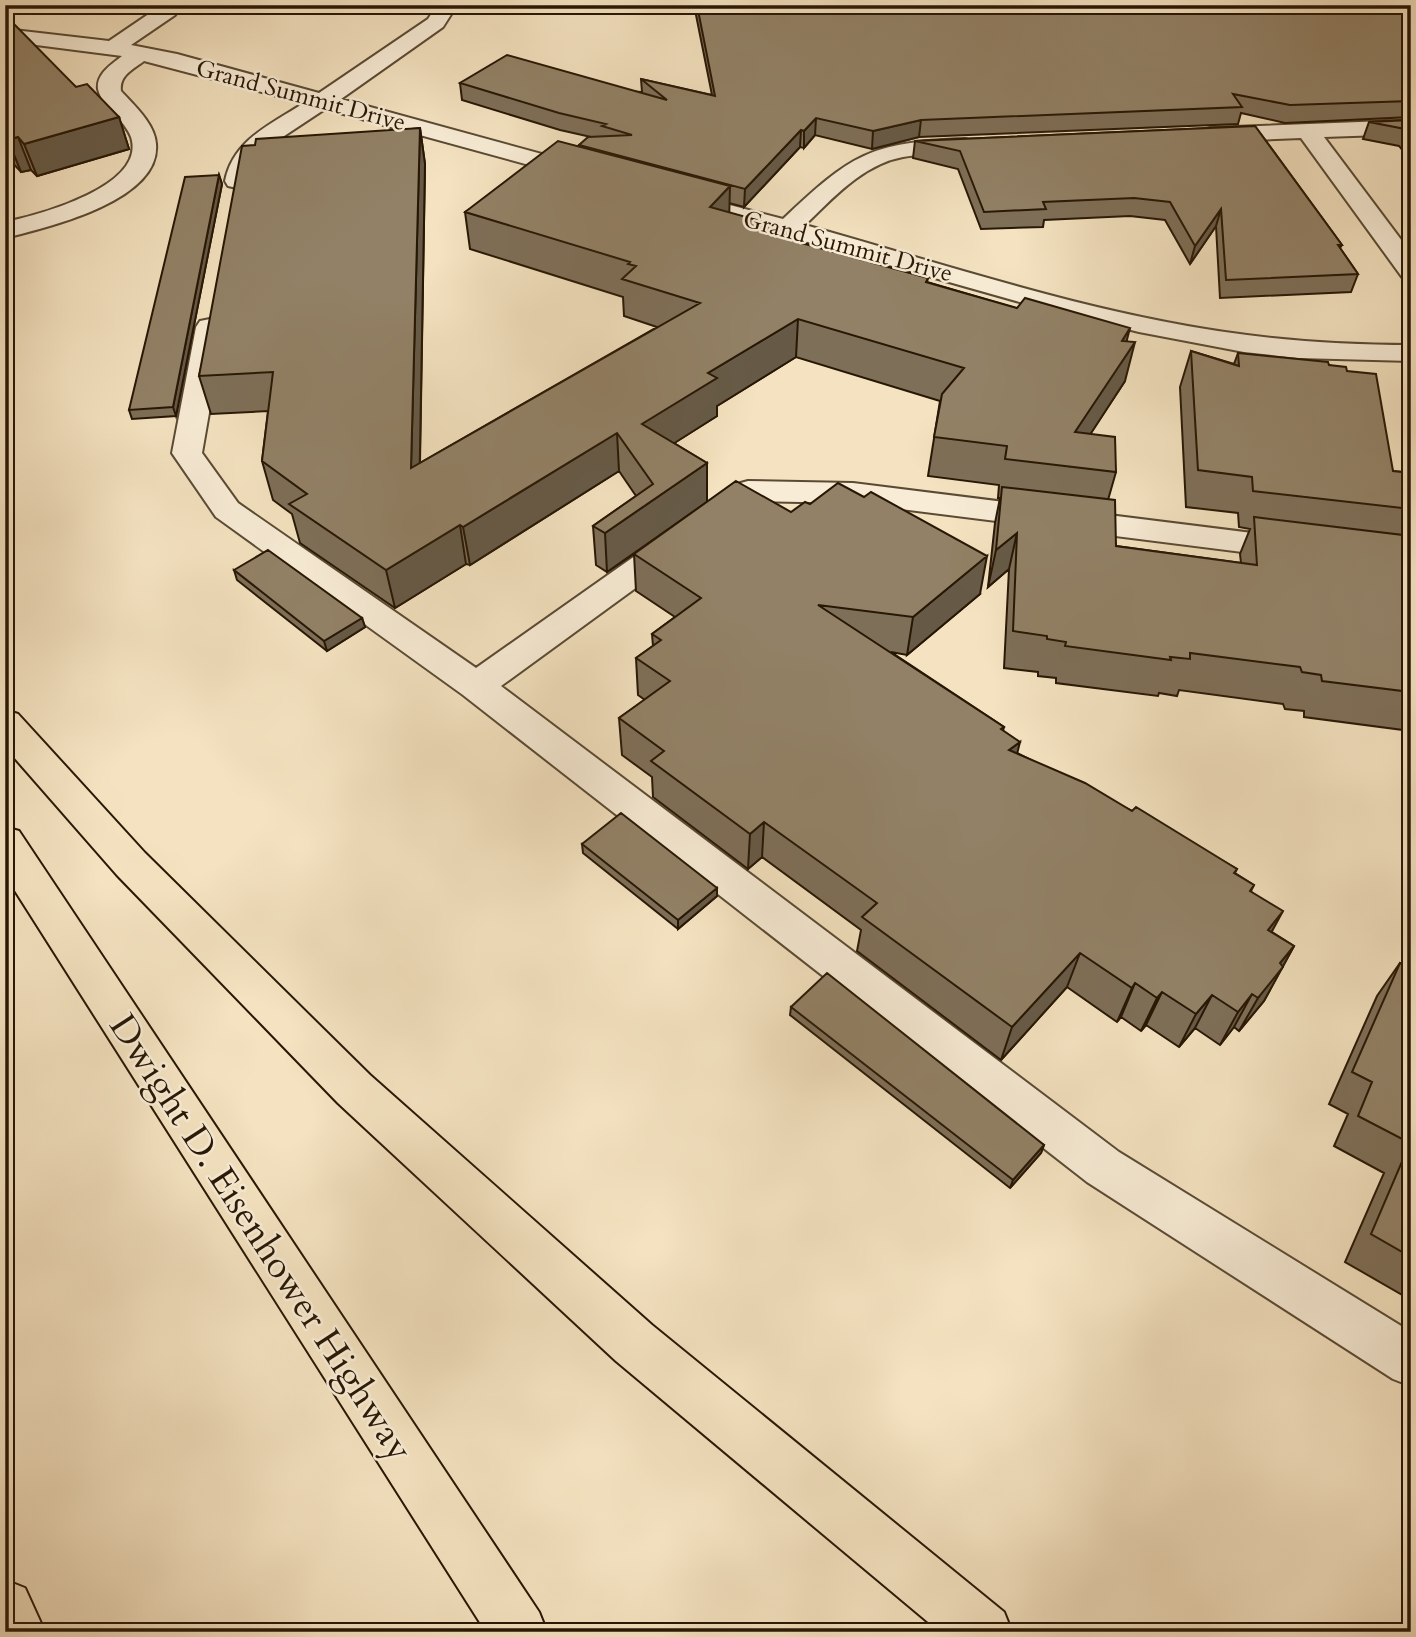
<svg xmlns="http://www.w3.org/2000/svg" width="1416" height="1637" viewBox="0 0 1416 1637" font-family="Cardo,serif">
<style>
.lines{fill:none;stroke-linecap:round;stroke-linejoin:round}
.minor-casing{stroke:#5a4a34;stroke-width:4}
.highway-casing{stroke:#271705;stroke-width:4}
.minor{fill:#f8ecd6;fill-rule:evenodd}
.highway{fill:#f4e2c0;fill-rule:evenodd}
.wall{fill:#7e6f58;stroke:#271705;stroke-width:2}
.shaded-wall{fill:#665a47;stroke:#271705;stroke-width:2}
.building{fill:#928166;stroke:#271705;stroke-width:2}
.labels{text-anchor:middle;stroke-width:5;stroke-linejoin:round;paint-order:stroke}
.far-street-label{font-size:24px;fill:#271705;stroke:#f8ecd6}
.near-street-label{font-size:37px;fill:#271705;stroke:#f8ecd6}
</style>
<rect width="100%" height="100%" fill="#f4e2c0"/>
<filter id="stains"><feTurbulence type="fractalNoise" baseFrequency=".00286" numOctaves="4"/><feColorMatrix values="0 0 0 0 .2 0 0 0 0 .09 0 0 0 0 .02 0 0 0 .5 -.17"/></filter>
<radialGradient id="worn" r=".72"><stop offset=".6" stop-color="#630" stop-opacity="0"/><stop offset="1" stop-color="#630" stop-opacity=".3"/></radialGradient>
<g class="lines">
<defs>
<path id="minor" d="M162 5H183L175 15 131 45 177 54 319 93 428 19 437 5H457L443 27 341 99 593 168 596 173 593 178 584 180 325 109 263 150 252 166 246 186 237 188 228 186 225 181C233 140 271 124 304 103L144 61C134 69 119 75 121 91 134 105 155 124 156 144 161 201 46 228 5 238V222C39 215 147 186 131 137 125 120 101 105 98 89 96 74 112 64 122 56L5 41V29L109 41Z
M1411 120V134L1324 137 1411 253V279L1402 277 1301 138 1210 142 1202 140 1198 135 1202 130 1210 128Z
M965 139 973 141 977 146 973 151C951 157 926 153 903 157 863 164 832 199 805 225 951 266 1097 316 1247 335 1302 342 1356 345 1411 345V361L1298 358 1244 352 1139 332 1023 303 698 211 695 206 698 201 707 199 783 219C851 155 869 142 965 139Z
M210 319 220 321 224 327 202 453 238 503 476 668 737 484 748 481 853 483 1309 540 1313 548 1309 556 1297 559 853 503 755 501 501 686 1119 1152 1411 1332V1386L1393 1379 1087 1182 463 695 216 517 172 453 196 327 200 321Z"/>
<path id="highway" d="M5 710 18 714 145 853 370 1075 652 1325 1004 1612 1012 1632H940L616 1361 338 1103 117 875 5 747Z
M5 827 19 831 539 1612 547 1632H486L5 875Z
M5 1580 25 1588 45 1632H5Z"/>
</defs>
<!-- minor casing -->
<use href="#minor" class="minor-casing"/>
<!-- highway casing -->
<use href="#highway" class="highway-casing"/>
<!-- minor -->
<use href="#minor" class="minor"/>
<!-- highway -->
<use href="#highway" class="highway"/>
</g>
<!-- wall -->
<path class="wall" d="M694 5H1411V117L1285 123 1241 113 1238 124 919 137 872 149 815 135 804 148 800 147 744 207 729 203V213L789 229V239L928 278 927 282 1127 341 1125 381 1090 434 1116 472 1108 500 1116 546 1241 563 1240 554 1250 529 1239 527 1238 513 1186 507 1180 387 1191 351 1234 364 1238 353 1329 365 1347 371 1393 471 1411 473V731L1304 717V711L1285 709 1283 704 1179 690 1177 696 1159 693 1158 696 1056 683V678L1038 676V672L1004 668 1009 569 988 587 995 523 1000 498H998L999 485 928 476 940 401 796 357 717 406V416L674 443 707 463V501L791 512 980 594 907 655 891 652 1004 727 1003 731 1017 753 1132 811 1237 869 1235 873 1254 885 1251 891 1272 932 1294 946 1264 1001 1239 1031 1234 1027 1220 1045 1195 1028 1179 1047 1146 1025 1141 1031 1121 1017 1117 1022 1067 987 1001 1060 857 951 861 930 762 857 748 869 653 797 652 777 622 755 619 718 645 700 638 695 636 658 653 646 652 634 675 617 636 591 634 554 607 572 596 565 593 526 636 496 619 471 470 565 466 564 395 608 300 543 292 514 273 500 262 461 268 411 211 414 199 376 255 145 420 128 425 164 420 463 657 327 624 316 623 297 470 249 465 212 579 146V145L591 137 560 130 462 100 460 83 642 92 641 79 712 95Z
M5 24 76 87 119 117 129 149 37 176 31 170 21 172 9 159 5 161Z
M1411 120V161L1399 146 1363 139 1369 122Z
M1255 126 1342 245 1340 248 1358 274 1351 292 1220 298 1216 226 1190 264 1165 220 1130 216 1044 220 1043 227 981 229 958 169 913 158 915 141Z
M219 175 222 184 176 416 132 419 129 410Z
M234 570 362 618 365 627 327 651 237 580Z
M582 844 717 888V896L678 929 583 853Z
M1400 963 1411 967V1300L1345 1262 1384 1173 1334 1146 1348 1114 1329 1104 1377 996Z
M791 1007 1044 1145 1041 1153 1010 1188 790 1015Z"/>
<!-- shaded-wall -->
<path class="shaded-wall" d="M119 117 129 149 37 176 24 144Z
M816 118 815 135 804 148V131Z
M921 120 919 137 872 149 873 131Z
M420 128 425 164 419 507 411 468Z
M801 130 800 147 744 207 745 189Z
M18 137 31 170 21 172 8 140Z
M5 149 9 159 5 161Z
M219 175 222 184 176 416 173 407Z
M730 186 729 223 710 207Z
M1221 209 1216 226 1190 264 1195 246Z
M789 229 787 267 783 238Z
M798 319 796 357 717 406V416L643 463 642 424 708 373Z
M1130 328 1121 363 1135 342 1125 381 1069 467 1075 432 1122 341Z
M617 433 619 471 470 565 463 527Z
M707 463V502L607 572 605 533Z
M460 525 466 564 395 608 386 570Z
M1017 533 1009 569 988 587 996 550Z
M987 556 980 594 907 655 913 617Z
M362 618 365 627 327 651 324 641Z
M1020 742 1011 778 1009 750Z
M764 822 762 857 748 869 750 834Z
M717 888V896L678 929V920Z
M1283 911 1264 946 1268 930Z
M1294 946 1264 1001 1239 1031 1258 998 1280 963Z
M1080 953 1067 987 1001 1060 1012 1027Z
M1135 983 1121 1017 1117 1022 1132 988Z
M1162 992 1146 1025 1141 1031 1157 998Z
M1252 994 1234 1027 1220 1045 1238 1012Z
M1212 995 1195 1028 1179 1047 1196 1014Z
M1044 1145 1041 1153 1010 1188 1013 1180Z"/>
<!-- building -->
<path class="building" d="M697 5H1411V101L1290 105 1233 94 1242 107 921 120 873 131 816 118 804 131 801 130 745 189 579 145 588 137 632 135 602 126 606 124 559 113 460 83 507 55 667 100 641 79 715 96Z
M12 22 76 87 87 84 119 117 24 144 18 137 8 140 5 136V24Z
M1411 120V136L1405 129 1369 122Z
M1255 126 1342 245H1338L1358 274 1226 280 1221 209 1195 246 1170 202 1134 198 1043 202 1046 209 984 212 960 151 915 141Z
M420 128 411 468 700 303 622 279 636 266 628 264 630 262 465 212 558 141 730 186 710 207 789 229 783 238 928 278 926 282 1017 308 1025 298 1130 328 1122 341 1135 342 1075 432 1115 437 1116 472 1005 459 1007 446 934 437 942 394 964 368 798 319 708 373 717 378 642 424 707 463 605 533 593 526 653 484 617 433 463 527 460 525 386 570 289 504 307 494 262 461 273 372 199 376 242 146 255 145 256 139Z
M219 175 173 407 129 410 185 177Z
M1191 351 1239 366 1238 353 1328 362 1329 365 1346 367 1347 371 1376 374 1393 471 1411 473V509L1253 491 1252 477 1198 470Z
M736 481 791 512 805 502 810 504 838 483 864 497 871 492 987 556 913 617 818 605 1004 727 1001 729 1020 742 1009 750 1085 783 1132 811 1136 807 1237 869 1234 873 1254 885 1250 891 1283 911 1268 930 1294 946 1280 963 1283 967 1258 998 1252 994 1238 1012 1212 995 1196 1014 1162 992 1157 998 1135 983 1132 988 1080 953 1012 1027 862 917 877 903 764 822 750 834 651 761 664 751 619 718 670 681 636 658 661 640 652 634 701 598 634 554Z
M1002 487 1115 500 1116 546 1257 565 1254 517 1411 536V692L1322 681 1321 675 1302 672 1300 667 1190 653V659L1170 657 1171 660 1065 646 1066 642 1047 639V636L1013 631 1017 533 996 550Z
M268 550 362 618 324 641 234 570Z
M621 813 717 888 678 920 582 844Z
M1400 963 1411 968V1257L1371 1234 1410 1143 1358 1116 1372 1082 1352 1072Z
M827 973 1044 1145 1013 1180 791 1007Z"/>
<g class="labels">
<!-- far-street labels -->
<g class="far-street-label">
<text transform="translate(301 95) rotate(15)" y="8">Grand Summit Drive</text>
<text transform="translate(848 246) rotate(15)" y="8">Grand Summit Drive</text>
</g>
<!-- near-street labels -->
<g class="near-street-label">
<text transform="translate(262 1237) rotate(57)" y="13">Dwight D. Eisenhower Highway</text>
</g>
</g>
<!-- margin -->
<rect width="1416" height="1637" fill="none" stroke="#f4e2c0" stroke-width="28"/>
<rect x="7" y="7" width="1402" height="1623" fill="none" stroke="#271705" stroke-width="3.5"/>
<rect x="14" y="14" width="1388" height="1609" fill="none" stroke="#271705" stroke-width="2"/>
<rect width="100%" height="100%" filter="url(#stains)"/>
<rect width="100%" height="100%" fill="url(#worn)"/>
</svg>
